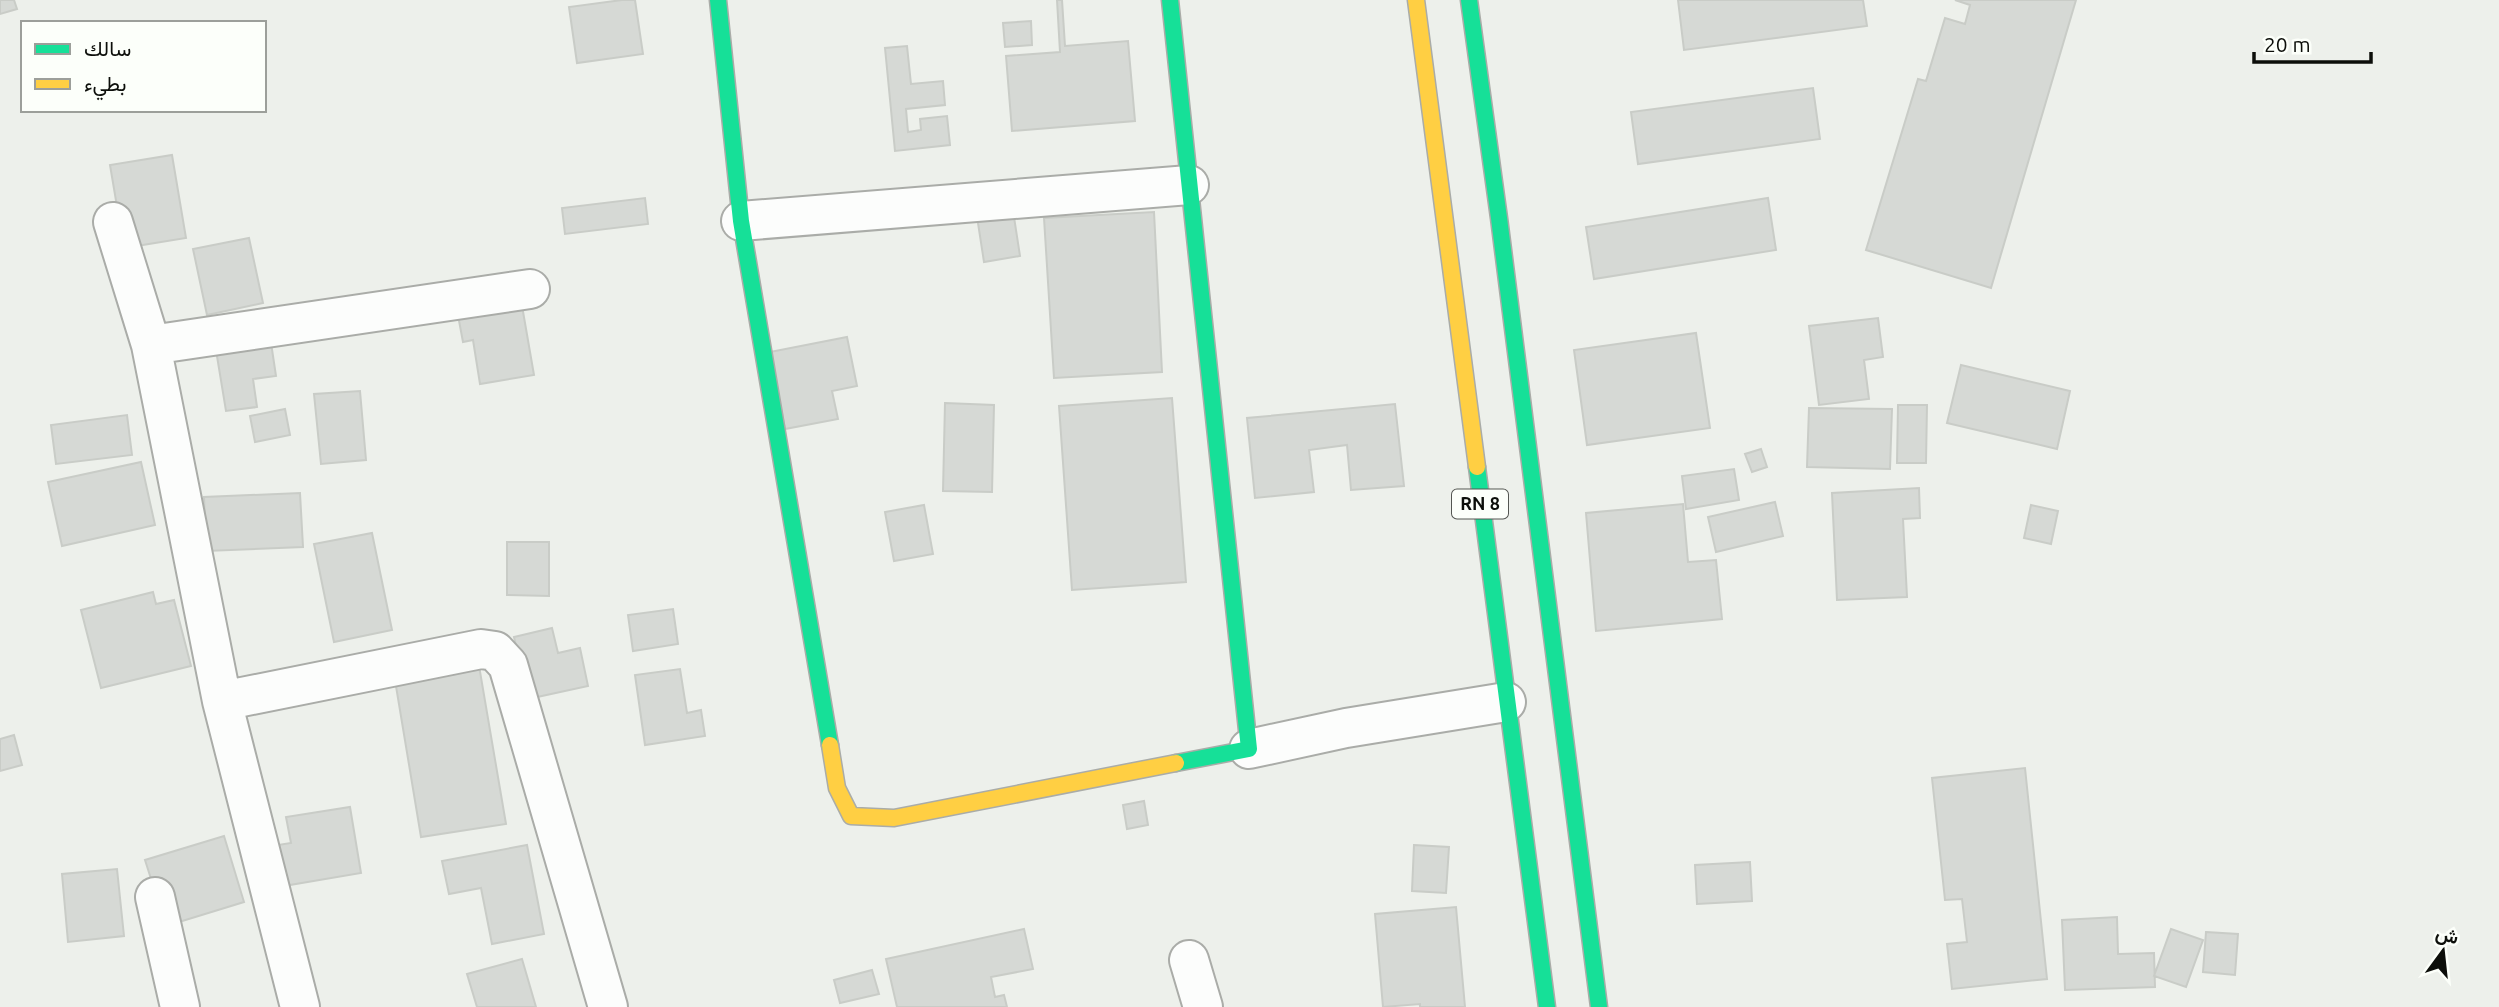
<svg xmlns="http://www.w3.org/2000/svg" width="2499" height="1007" viewBox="0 0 2499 1007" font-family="Ubuntu,Vazirmatn,sans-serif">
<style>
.building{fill:#d6d9d5;stroke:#c9ccc7;stroke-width:2}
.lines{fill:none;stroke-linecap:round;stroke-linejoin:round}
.street-casing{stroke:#aaaca8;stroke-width:42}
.fast-casing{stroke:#aaaca8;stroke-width:19}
.slow-casing{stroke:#aaaca8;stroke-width:19}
.street{stroke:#fcfdfc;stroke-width:38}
.fast{stroke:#16e098;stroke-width:16}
.slow{stroke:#ffcf43;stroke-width:16}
.labels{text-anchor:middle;stroke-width:5;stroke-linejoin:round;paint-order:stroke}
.shield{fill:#fcfffa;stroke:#545652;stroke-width:2}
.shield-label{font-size:18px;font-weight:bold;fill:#0c0e0a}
</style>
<rect width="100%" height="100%" fill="#edf0eb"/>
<!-- building -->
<path class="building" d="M0 0H14L17 9 0 14Z
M622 0H635L643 54 577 63 569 7Z
M1057 0H1062L1065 46 1128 41 1135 121 1012 131 1006 56 1060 52Z
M1678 0H1863L1867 26 1684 50Z
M1955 0H2076L1991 288 1866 250 1918 79 1926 81 1945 18 1965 24 1970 5Z
M1031 21 1032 45 1005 47 1003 23Z
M907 46 911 84 943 81 945 105 906 109 908 132 921 130 920 119 947 116 950 145 895 151 885 48Z
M1813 88 1820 139 1638 164 1631 112Z
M172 155 186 238 124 248 110 165Z
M645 198 648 224 565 234 562 208Z
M1768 198 1776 250 1594 279 1586 227Z
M1012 204 1020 256 984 262 976 210Z
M1154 212 1162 372 1054 378 1044 218Z
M249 238 263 303 207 315 193 249Z
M521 300 534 375 480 384 473 340 463 342 457 310Z
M1878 318 1883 357 1864 360 1869 399 1819 405 1809 326Z
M1696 333 1710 428 1587 445 1574 350Z
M270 336 276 376 253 379 257 407 226 411 215 344Z
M847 337 857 386 832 391 838 419 785 429 770 352Z
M1961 365 2070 391 2057 449 1947 423Z
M360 391 366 460 321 464 314 394Z
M1172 398 1186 582 1072 590 1059 406Z
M945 403 994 405 992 492 943 491Z
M1395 404 1404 486 1351 490 1347 445 1309 450 1314 492 1255 498 1247 418Z
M1898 405H1927L1926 463H1897Z
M1809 408 1892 409 1890 469 1807 467Z
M285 409 290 435 255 442 250 416Z
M127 415 132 455 56 464 51 425Z
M1761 449 1767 467 1752 472 1745 454Z
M141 462 155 525 62 546 48 482Z
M1734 469 1739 500 1686 509 1682 476Z
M1919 488 1920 518 1903 519 1907 597 1837 600 1832 493Z
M300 493 303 547 206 551 204 497Z
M1775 502 1783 536 1716 552 1708 517Z
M1683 504 1688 562 1716 560 1722 619 1596 631 1586 513Z
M924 505 933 554 894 561 885 512Z
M2031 505 2058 511 2051 544 2024 538Z
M372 533 392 630 334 642 314 544Z
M507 542H549V596L507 595Z
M153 592 156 604 174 600 191 666 101 688 81 610Z
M673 609 678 644 633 651 628 615Z
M552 628 558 653 580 648 588 686 528 699 514 637Z
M477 654 506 824 421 837 393 668Z
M680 669 687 713 701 710 705 736 645 745 635 675Z
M14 735 22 765 0 771V739Z
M2025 768 2047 979 1952 989 1947 944 1967 942 1962 899 1945 900 1932 778Z
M1144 801 1148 825 1127 829 1123 805Z
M350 807 361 873 272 888 265 847 291 843 286 817Z
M224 836 244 902 166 926 145 860Z
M527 845 544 934 492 944 481 888 449 894 442 861Z
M1414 845 1449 847 1446 893 1412 891Z
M1750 862 1752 901 1697 904 1695 865Z
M117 869 124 936 68 942 62 874Z
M1456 907 1465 1007H1420V1004L1383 1007 1375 914Z
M2117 917 2118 954 2154 953 2155 987 2065 990 2062 920Z
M1024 929 1033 969 991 977 995 997 1004 995 1007 1007H897L886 959Z
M2171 929 2203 940 2186 987 2154 976Z
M2206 932 2238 934 2235 975 2203 972Z
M522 959 536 1007H477L467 974Z
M872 970 879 994 840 1003 834 980Z"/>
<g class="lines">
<defs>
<path id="street" d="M741 221 1189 185
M113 222 151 345 222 701 300 1007
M151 345 530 289
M222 701 481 649 495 651 508 665 608 1007
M1249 749 1346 728 1506 702
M155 897 180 1007
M1189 960 1203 1007"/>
<path id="fast" d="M718 0 741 221 830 745
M1170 0 1249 749 1176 763
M1469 0 1499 218 1599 1007
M1477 467 1547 1007"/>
<path id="slow" d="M1416 0 1477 467
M830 745 837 788 851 816 894 818 1176 763"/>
</defs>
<!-- street casing -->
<use href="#street" class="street-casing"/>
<!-- fast casing -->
<use href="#fast" class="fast-casing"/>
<!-- slow casing -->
<use href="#slow" class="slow-casing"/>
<!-- street -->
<use href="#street" class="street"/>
<!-- fast -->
<use href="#fast" class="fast"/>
<!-- slow -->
<use href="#slow" class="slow"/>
</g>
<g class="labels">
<!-- shield labels -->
<rect class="shield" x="1452" y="489.5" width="56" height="29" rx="5"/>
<g class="shield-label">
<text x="1480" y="510">RN 8</text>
</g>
</g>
<!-- legend -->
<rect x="21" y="21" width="245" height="91" fill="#fcfffa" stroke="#9c9f9a" stroke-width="2"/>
<rect x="35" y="44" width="35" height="10" fill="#16e098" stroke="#9c9f9a" stroke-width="2"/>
<text x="84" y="56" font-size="21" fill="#0c0e0a">سالك</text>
<rect x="35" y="79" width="35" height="10" fill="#ffcf43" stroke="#9c9f9a" stroke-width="2"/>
<text x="84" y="91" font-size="21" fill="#0c0e0a">بطيء</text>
<!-- north arrow -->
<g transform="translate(2443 951) rotate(15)" stroke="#fcfffa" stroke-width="5" paint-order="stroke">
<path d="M0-5L12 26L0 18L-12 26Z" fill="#0c0e0a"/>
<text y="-10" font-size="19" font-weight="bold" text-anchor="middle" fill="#0c0e0a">ش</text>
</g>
<!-- scale -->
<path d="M2254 52v10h117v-10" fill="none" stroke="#0c0e0a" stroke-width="3.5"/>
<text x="2264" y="52" font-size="21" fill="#0c0e0a" stroke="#fcfffa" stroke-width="5" paint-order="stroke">20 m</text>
</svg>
